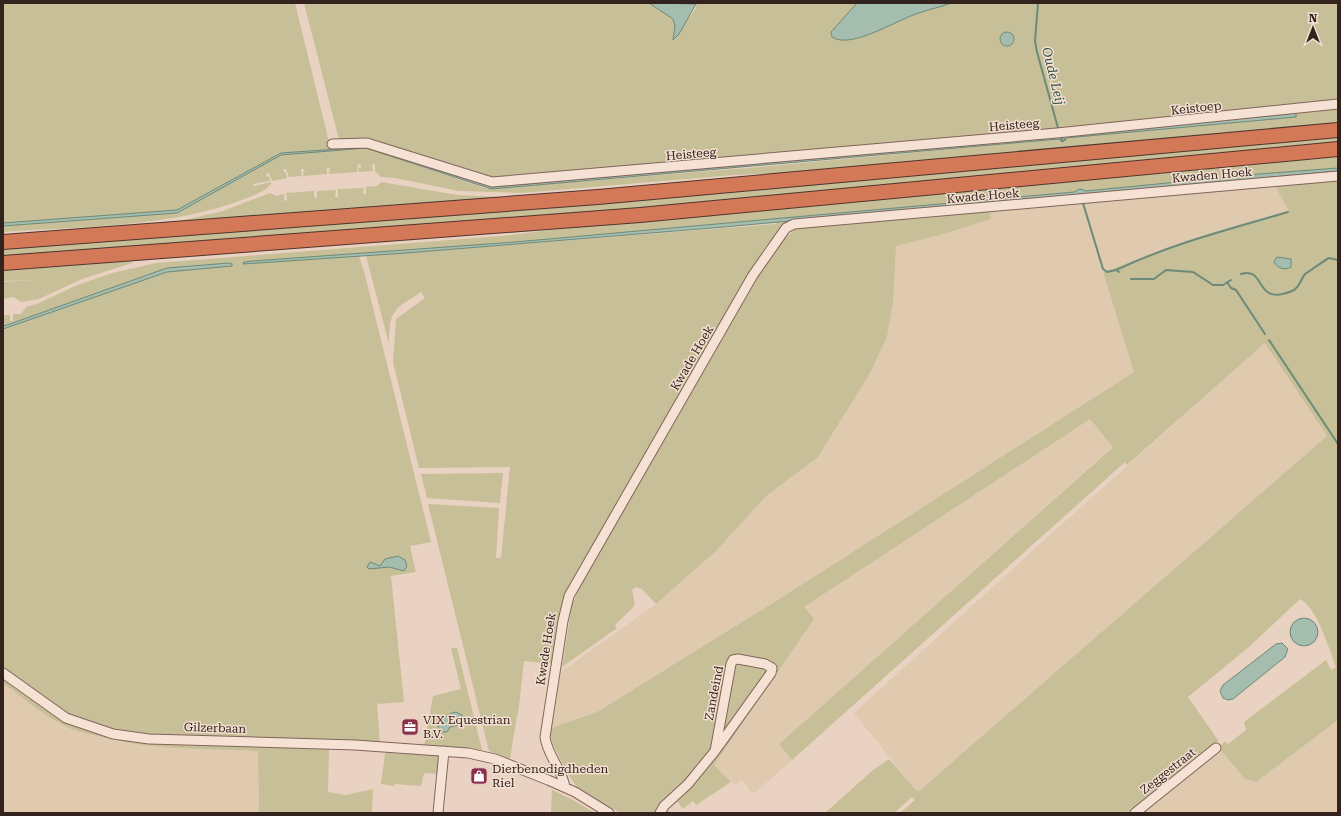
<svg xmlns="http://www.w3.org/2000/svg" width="1341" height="816" viewBox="0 0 1341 816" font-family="'Roboto Serif',serif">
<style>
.farmland{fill:#dfcab0}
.green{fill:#c7bf97;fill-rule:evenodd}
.water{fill:#a4bdae;stroke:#6c8a7a}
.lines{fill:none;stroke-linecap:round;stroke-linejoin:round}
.stream{stroke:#6c8a7a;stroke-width:2}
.minor-casing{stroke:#82645a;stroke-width:11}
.highway-casing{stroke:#50342e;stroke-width:16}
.minor{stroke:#f6e2d4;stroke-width:9}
.highway{stroke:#d47958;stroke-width:14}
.labels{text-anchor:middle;stroke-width:3;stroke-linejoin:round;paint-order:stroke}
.street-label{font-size:12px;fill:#33221d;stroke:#f2dfd0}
.poi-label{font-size:12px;fill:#33221d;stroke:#f2dfd0;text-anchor:start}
.water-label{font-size:13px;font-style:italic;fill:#2e5245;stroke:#f2dfd0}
</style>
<rect width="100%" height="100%" fill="#ead2c2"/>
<!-- farmland -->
<path class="farmland" d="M1275 186 1290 211 1204 235 1103 272 1134 372 784 596 597 712 551 728 561 672 656 604 694 571 766 496 818 457 870 373 887 337 893 303 895 246 940 235 985 221 991 219 990 210Z
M1265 343 1327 436 919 791 915 789 854 713 1051 534Z
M1090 419 1113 446 779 744 792 760 755 793 751 792 742 780 735 785 731 782 714 765 814 619 803 607Z
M3 683 42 712 67 727 116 741 187 749 258 751 259 813H3Z
M1338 720V813H1137L1219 748 1256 782Z"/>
<!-- green -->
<path class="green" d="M3 3H292L300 33 292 3H295L329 142 364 144 484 183 1338 106V124L822 171 734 175 522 193 459 191 395 178 381 177 375 171V164L372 165 373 171 359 172 358 168H361V165L358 164 357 172 329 174 330 168H327V174L303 176 304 169H301L302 176 289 177 286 169H283L284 172H286L287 178 272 181 269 173 266 174 267 177 269 176 270 181 253 184 254 186 272 182C267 191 256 194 247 198 172 228 83 226 3 232ZM1295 113 1296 117 1066 138 1062 142 1059 139 760 167 487 189 366 148 329 151V150L367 147 492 187 1066 136Z
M304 3H649L673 19 675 26 673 40 696 8V4L680 3H857L831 32 855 39 918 13 951 3H1338V100L1198 118 491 180 339 140Z
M1338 137V145L684 205 3 258V248L1303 139 1304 141Z
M1338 157V168L1259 174 1086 191 1078 190 1074 192 515 242 243 263 359 256 364 271 431 542 410 546 416 572 391 576 404 702 377 704 380 744 127 734 65 714 3 670V329L113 291V288L3 326V315H10V321H13V314H21L26 307 39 303 75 286 112 273 156 263 501 236 599 224 942 194ZM229 263 231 264 169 271 130 282 169 268Z
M1338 171V175L1082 195 1215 181Z
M1338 181V649L1336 650 1338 654V720L1256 782 1245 779 1219 748 1225 741 1228 744 1246 730 1244 722 1326 660 1331 670 1336 667C1329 649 1317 607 1300 599L1249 647 1188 697 1218 740 1215 747 1132 813H900L915 800 912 797 894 813H825L873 770 889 759 915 789 919 791 1327 436 1265 343 1127 465 1125 462 792 760 779 744 1113 447 1090 419 804 607 814 619 714 765 731 782 696 805 693 801 683 809 678 802 667 808 670 813H620L576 786 570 777 553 745 550 735 551 728 597 712 784 596 1134 372 1103 272 1204 235 1289 211 1275 186Z
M381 182 457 195 502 197 175 222 223 211 270 193 276 196 284 194V201L287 200 286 193 314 191V198L317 197V191L336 190 335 197H338V189L364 188 363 194H366V187L377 186Z
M1077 194 1079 196 792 223 778 233 777 232 764 249 569 590 554 664 524 661 518 714 517 715 510 759 489 751 428 504 499 508 496 558H501L510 467 419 468 393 362 396 319 425 298 421 292C393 311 390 308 389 344L366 256 776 224V221Z
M990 210 991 219 985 221 940 235 896 246 893 303 887 337 870 373 818 457 766 496 715 552 656 604 642 589 636 587 632 590 635 604C630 613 621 617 615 626L617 628 562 667 572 605 579 588 760 274 782 241 797 228Z
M132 261V263L82 279 39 299 22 302 13 297 3 299V282L34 280 3 281V271Z
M503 473 500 503 427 498 421 474Z
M451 648H457L482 750 424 746 433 696 461 689Z
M3 677 99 734 329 748 328 792 346 795 373 789 372 813H259L258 751C203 749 148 750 94 735 85 733 74 731 65 726 43 715 23 698 3 683Z
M385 753 438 755 441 759 440 774 424 773 421 786 395 784 394 786 381 784Z
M552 790 573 800 595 813H551Z"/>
<!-- water -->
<path class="water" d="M649 3 696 4 679 34 673 40 675 26 673 19Z
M857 3H951C941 7 930 9 919 13 898 19 851 50 832 37L831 32Z
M1000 39a7 7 0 1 1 14 0a7 7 0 1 1-14 0Z
M1296 113V117L1066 138 1065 141 1063 136Z
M1060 137 1062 142 1059 139 491 189 366 148 281 155 177 213 3 226V223L177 210 281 153 367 147 492 187Z
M1338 168V171L724 227 406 253 243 264 244 262 253 261 515 242 1074 192 1080 189 1086 191 1259 174Z
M1277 257 1291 259V267C1285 271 1277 268 1274 262Z
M229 263 232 264V266L167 272 3 329V326L7 325 167 268Z
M398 556 405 560 407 566 404 571 389 567 369 569 367 567 370 562 380 566 385 559Z
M1290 632a14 14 0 1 1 28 0a14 14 0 1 1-28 0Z
M1282 643 1288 649 1285 657 1233 699 1228 700 1223 698 1220 691 1223 685 1276 644Z
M456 712 462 715V724L450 727 447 732H442L438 727C442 718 447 714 456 712Z"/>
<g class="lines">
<!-- stream -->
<path class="stream" d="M1038 3 1035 41 1037 52 1058 128
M1061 137 1063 141
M1083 203 1103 269 1107 272 1116 270 1119 272
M1116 270C1171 244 1230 229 1288 212
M1241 274C1267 266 1253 307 1292 291 1300 288 1300 280 1305 274 1307 273 1325 260 1329 258L1338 260
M1131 279H1154L1166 270 1193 272 1213 285H1223L1231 280
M1227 282 1231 288 1236 290 1265 334
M1269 340 1338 444"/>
<defs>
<path id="minor" d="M332 144 367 143 492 182 1057 133 1338 104
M738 659 765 664 772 668 771 673 715 751 731 664 733 660Z
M3 673 66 718 113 734 149 739 355 745 468 753 495 759 548 780 575 792 609 813
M565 787C562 769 547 755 545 737L563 621 569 596 753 275 786 228 794 224 1338 176
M438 813 444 751
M660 813 664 806 688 784 715 751
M1135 813 1216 748"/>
<path id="highway" d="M3 242 598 197 1338 130
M3 263 640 215 1338 149"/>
</defs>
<!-- minor casing -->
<use href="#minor" class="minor-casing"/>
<!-- highway casing -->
<use href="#highway" class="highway-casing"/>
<!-- minor -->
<use href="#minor" class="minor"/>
<!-- highway -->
<use href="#highway" class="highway"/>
</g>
<!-- icons -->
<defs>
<symbol id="office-square" viewBox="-11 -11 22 22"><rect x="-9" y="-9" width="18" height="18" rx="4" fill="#8c2f4b" stroke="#f2dfd0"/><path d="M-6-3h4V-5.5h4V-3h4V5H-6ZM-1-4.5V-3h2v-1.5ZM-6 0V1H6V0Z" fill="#fff"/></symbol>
<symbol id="shop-square" viewBox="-11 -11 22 22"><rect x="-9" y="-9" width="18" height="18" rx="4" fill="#8c2f4b" stroke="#f2dfd0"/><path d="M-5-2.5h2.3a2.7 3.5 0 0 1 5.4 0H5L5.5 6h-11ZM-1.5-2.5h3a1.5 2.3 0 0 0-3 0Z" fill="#fff"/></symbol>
</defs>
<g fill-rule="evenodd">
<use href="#office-square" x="400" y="717" width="20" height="20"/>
<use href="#shop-square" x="469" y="766" width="20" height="20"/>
</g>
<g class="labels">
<!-- street labels -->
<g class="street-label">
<text transform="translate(1196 108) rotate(-6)" y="4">Keistoep</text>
<text transform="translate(1014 125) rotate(-5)" y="4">Heisteeg</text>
<text transform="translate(691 154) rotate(-5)" y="4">Heisteeg</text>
<text transform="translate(1212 175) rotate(-5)" y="4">Kwaden Hoek</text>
<text transform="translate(983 196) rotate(-5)" y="4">Kwade Hoek</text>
<text transform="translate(692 358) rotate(-60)" y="4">Kwade Hoek</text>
<text transform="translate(546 649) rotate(-81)" y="4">Kwade Hoek</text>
<text transform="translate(714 693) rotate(-79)" y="4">Zandeind</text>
<text transform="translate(215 728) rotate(2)" y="4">Gilzerbaan</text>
<text transform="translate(1168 771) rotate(-38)" y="4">Zeggestraat</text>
</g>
<!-- poi labels -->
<g class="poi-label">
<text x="423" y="724">VIX Equestrian<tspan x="423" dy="14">B.V.</tspan></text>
<text x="492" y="773">Dierbenodigdheden<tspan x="492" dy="14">Riel</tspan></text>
</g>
<!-- water labels -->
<g class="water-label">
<text transform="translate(1054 76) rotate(76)" y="5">Oude Leij</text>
</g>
</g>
<!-- border -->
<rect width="1341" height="816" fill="none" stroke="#33221d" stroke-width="8"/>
<!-- north arrow -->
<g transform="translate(1313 28)" stroke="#f2dfd0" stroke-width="3" paint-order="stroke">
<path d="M0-3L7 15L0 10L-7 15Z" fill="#33221d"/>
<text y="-6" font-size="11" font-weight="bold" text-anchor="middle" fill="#33221d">N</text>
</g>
</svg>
